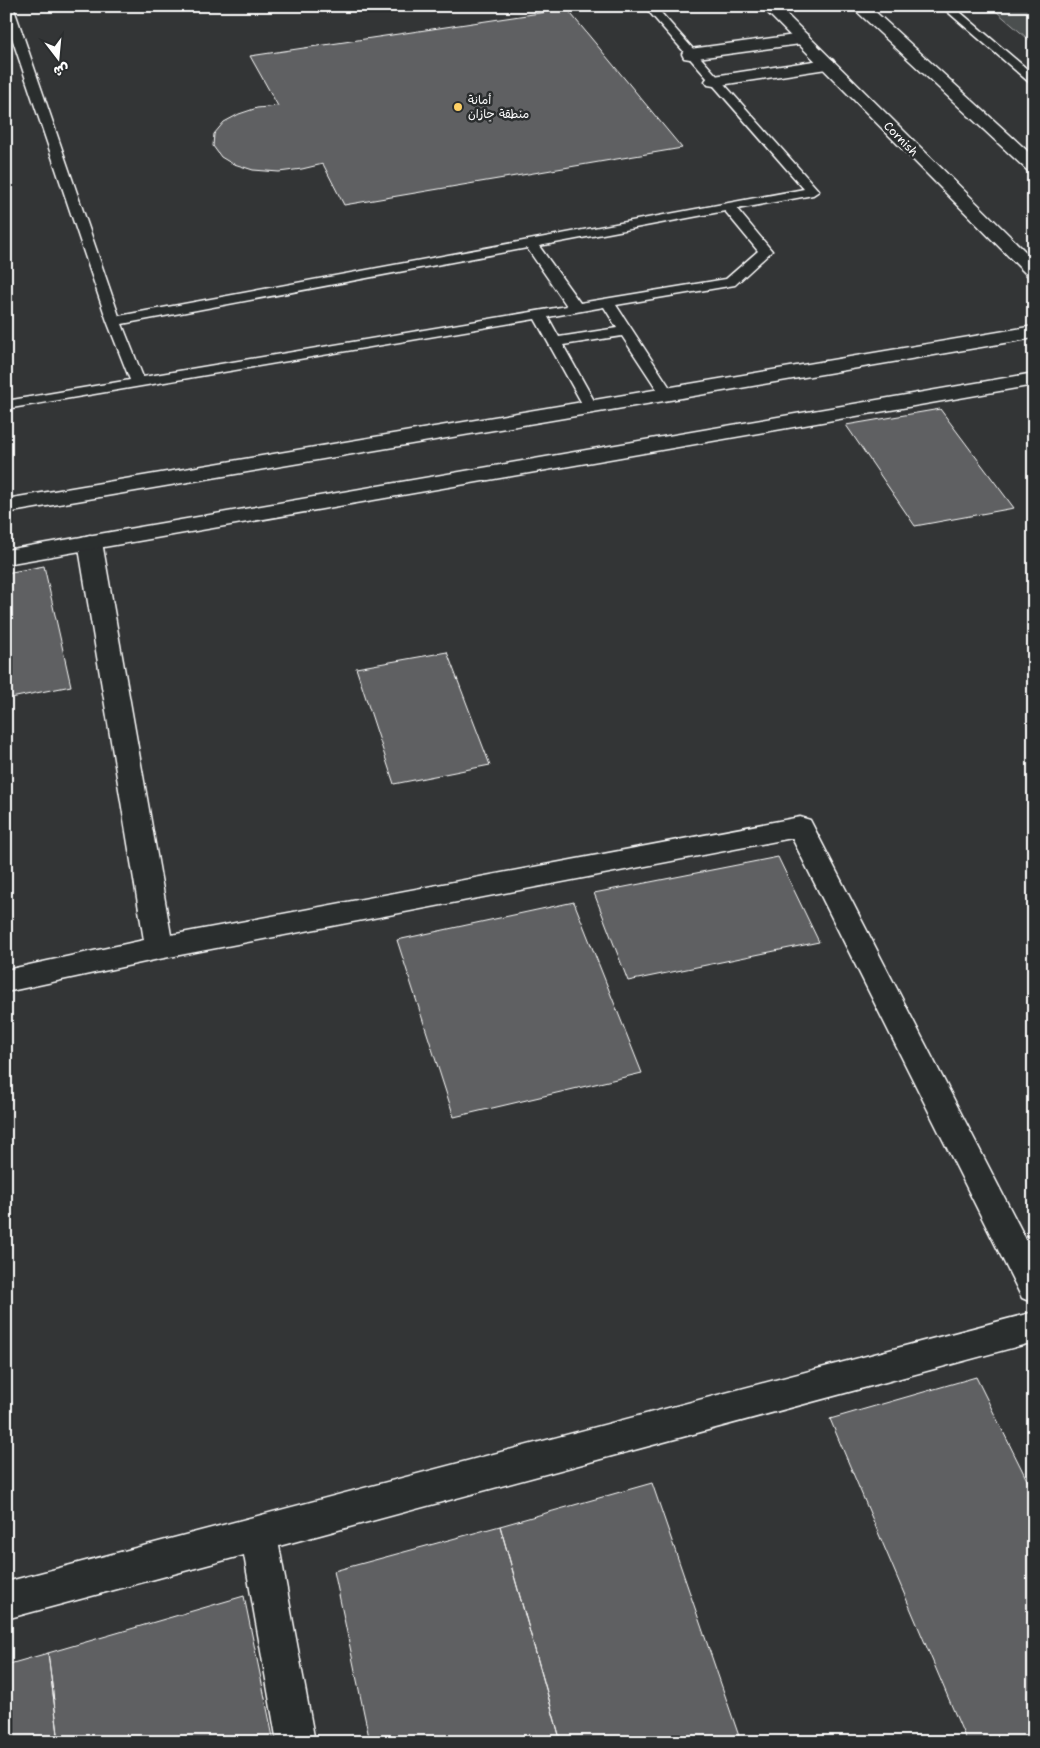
<svg xmlns="http://www.w3.org/2000/svg" width="1040" height="1748" viewBox="0 0 1040 1748" font-family="'Shantell Sans','Playpen Sans Arabic',sans-serif">
<style>
.green{fill:#4c4f50;stroke:#a6a7a8}
.building{fill:#5f6162;stroke:#fff}
.lines{fill:none;stroke-linecap:round;stroke-linejoin:round}
.lane-casing{stroke:#fff;stroke-width:3}
.street-casing{stroke:#fff;stroke-width:3}
.secondary-casing{stroke:#fff;stroke-width:3}
.lane{fill:#2a2d2e;fill-rule:evenodd}
.street{fill:#2a2d2e;fill-rule:evenodd}
.secondary{fill:#2a2d2e;fill-rule:evenodd}
.poi-dot{fill:#ffd166;stroke:#2a2d2e;stroke-width:2}
.labels{text-anchor:middle;stroke-width:5;stroke-linejoin:round;paint-order:stroke}
.far-poi-label{font-size:12px;fill:#fff;stroke:#2a2d2e;text-anchor:start}
.far-street-label{font-size:12px;fill:#fff;stroke:#2a2d2e}
</style>
<rect width="100%" height="100%" fill="#333536"/>
<filter id="ink" filterUnits="userSpaceOnUse"><feTurbulence type="fractalNoise" baseFrequency=".02" numOctaves="2"/><feDisplacementMap in="SourceGraphic" scale="10" xChannelSelector="R" yChannelSelector="G"/><feConvolveMatrix kernelMatrix="1 2 1 2 8 2 1 2 1" color-interpolation-filters="sRGB"/></filter>
<g filter="url(#ink)">
<!-- green -->
<path class="green" d="M990 6H1034V44Z"/>
<!-- building -->
<path class="building" d="M567 9 682 148 344 205 323 164 302 169 279 172 253 170 231 163 221 157 213 146 214 134 224 122 239 114 257 108 278 106 250 56Z
M940 409 1014 508 915 526 846 425Z
M44 566 71 686 6 699V573Z
M447 652 490 765 394 784 356 668Z
M778 857 819 942 628 981 594 893Z
M574 902 642 1073 454 1117 397 940Z
M976 1377 1034 1494V1742H967L830 1419Z
M652 1483 741 1742H561L500 1526Z
M500 1526 561 1742H370L334 1571Z
M244 1596 274 1742H59L48 1653Z
M48 1653 59 1742H6V1665Z"/>
<g class="lines">
<defs>
<path id="lane" d="M6 6H13L119 316 804 189 644 6H655L819 191 813 195 737 209 772 251 735 285 616 305 674 394 672 397H662L622 336 563 345 597 406 595 409H585L535 319 6 409V401L130 380 107 321 6 20ZM725 211 758 251 726 279 580 303 539 246ZM527 248 567 306 143 377 122 324ZM604 307 617 328 559 337 548 317Z
M941 6H953L1034 75V84L1030 83Z"/>
<path id="street" d="M802 34 808 35 810 39 808 43 690 59 684 58 682 54 684 50 690 49Z
M827 59 833 60 835 64 833 68 714 86 708 85 705 81 708 77 714 76Z
M90 535 98 537 102 542 171 935 800 817 810 820 1034 1255V1303L1022 1298 792 838 159 959 6 992V970L144 940 78 542 82 537Z
M1034 1312V1342L279 1546 315 1742H277L244 1555 6 1619V1582Z"/>
<path id="secondary" d="M761 6H778L1034 260V277L1027 275Z
M851 6H869L1034 157V172L1028 171Z
M1034 326V338L6 513V499Z
M1034 373V385L6 564V550Z"/>
</defs>
<!-- lane casing -->
<use href="#lane" class="lane-casing"/>
<!-- street casing -->
<use href="#street" class="street-casing"/>
<!-- secondary casing -->
<use href="#secondary" class="secondary-casing"/>
<!-- lane -->
<use href="#lane" class="lane"/>
<!-- street -->
<use href="#street" class="street"/>
<!-- secondary -->
<use href="#secondary" class="secondary"/>
</g>
</g>
<!-- markers -->
<circle class="poi-dot" cx="458" cy="107" r="5"/>
<g class="labels">
<!-- far-poi labels -->
<g class="far-poi-label">
<text x="468" y="104">أمانة<tspan x="468" dy="14">منطقة جازان</tspan></text>
</g>
<!-- far-street labels -->
<g class="far-street-label">
<text transform="translate(901 139) rotate(45)" y="4">Cornish</text>
</g>
</g>
<!-- margin -->
<rect width="1040" height="1748" fill="none" stroke="#2a2d2e" stroke-width="25"/>
<rect x="12" y="12" width="1015" height="1723" fill="none" stroke="#fff" stroke-width="2" filter="url(#ink)"/>
<!-- north arrow -->
<g transform="translate(58 58) rotate(164)" stroke="#2a2d2e" stroke-width="4" paint-order="stroke">
<path d="M0-4L9 19L0 12L-9 19Z" fill="#ffffff"/>
<text y="-8" font-size="14" font-weight="bold" text-anchor="middle" fill="#ffffff">ش</text>
</g>
</svg>
